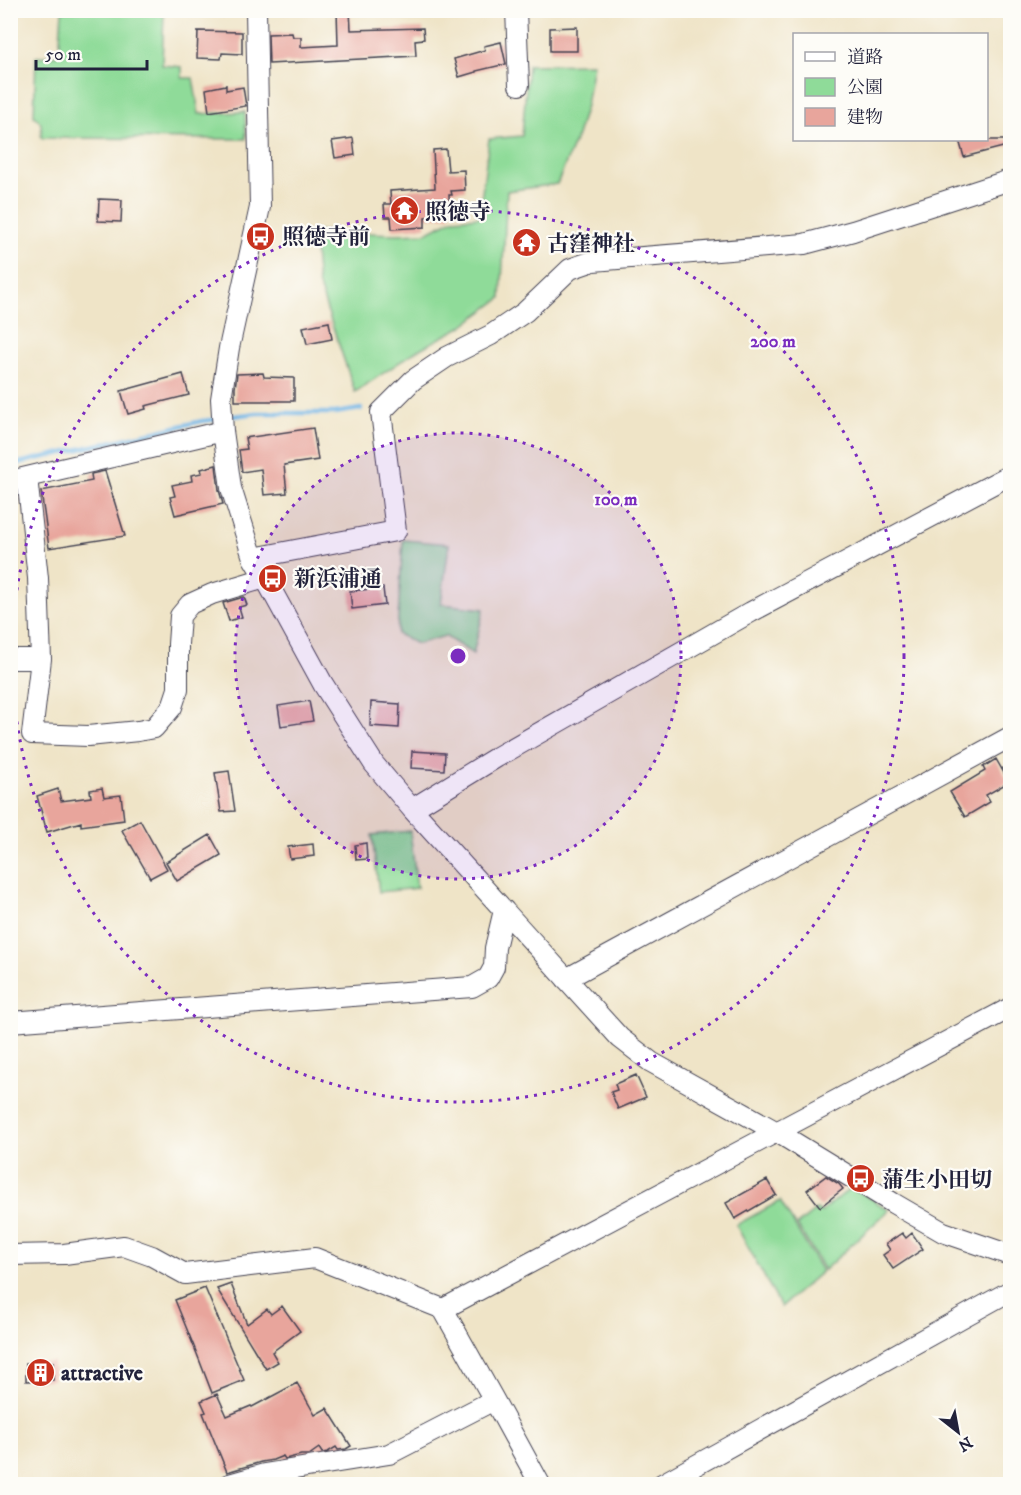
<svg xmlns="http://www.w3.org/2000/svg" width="1021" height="1495" viewBox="0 0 1021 1495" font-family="'IM FELL DW Pica','Noto Serif JP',serif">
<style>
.green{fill:#8fdb99;stroke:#587e6a;stroke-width:1.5}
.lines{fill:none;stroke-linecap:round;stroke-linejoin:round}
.stream{stroke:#6db3e4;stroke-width:4.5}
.building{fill:#e8a59c}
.minor-casing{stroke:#413f50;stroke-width:22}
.minor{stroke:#fff;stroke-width:20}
.ring{fill:none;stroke:#7b2cbf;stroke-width:3;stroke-dasharray:3 6}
.labels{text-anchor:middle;stroke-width:4.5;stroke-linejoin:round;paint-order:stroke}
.poi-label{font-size:22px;font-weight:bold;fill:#22223b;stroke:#fdfcf7;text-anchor:start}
.centre{fill:#7b2cbf;stroke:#fdfcf7;stroke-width:3}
.ring-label{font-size:18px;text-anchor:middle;font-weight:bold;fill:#7b2cbf;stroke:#fdfcf7;stroke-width:4.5;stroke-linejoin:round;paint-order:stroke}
</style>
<rect width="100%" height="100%" fill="#fdfcf7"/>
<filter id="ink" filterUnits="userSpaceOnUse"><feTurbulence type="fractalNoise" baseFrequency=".0167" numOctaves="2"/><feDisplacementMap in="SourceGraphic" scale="12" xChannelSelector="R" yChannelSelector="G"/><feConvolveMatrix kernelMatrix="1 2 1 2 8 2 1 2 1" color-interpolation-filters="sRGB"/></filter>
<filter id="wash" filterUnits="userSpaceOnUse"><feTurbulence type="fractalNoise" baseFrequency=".008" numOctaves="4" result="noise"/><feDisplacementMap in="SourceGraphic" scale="24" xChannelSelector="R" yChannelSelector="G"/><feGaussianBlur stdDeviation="1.35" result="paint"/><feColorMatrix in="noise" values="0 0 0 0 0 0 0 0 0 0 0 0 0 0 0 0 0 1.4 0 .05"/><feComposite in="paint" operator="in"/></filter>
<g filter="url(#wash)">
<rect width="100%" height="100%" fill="#efe4c7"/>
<!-- green -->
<path class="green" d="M62 11H164L162 65 182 67V78H193L199 114 245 112 246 139 41 138C41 127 44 123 34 116L36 57 59 55Z
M593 64 586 105 577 136 557 184 507 191 501 298 461 327 418 350 355 392 318 283 313 231 394 234 426 233 453 219 479 217 489 139 522 136 528 65Z
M403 540 449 544 441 604 484 609 473 654 445 636 417 644 397 634Z
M410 831 417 888 379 892 372 835Z
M852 1187 889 1210 824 1270 797 1225 817 1209 821 1212Z
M780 1201 822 1271 781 1307 736 1225Z"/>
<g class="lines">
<!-- stream -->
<path class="stream" d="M226 417 257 413H335L361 409
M10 465 202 421 218 419"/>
</g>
<g id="blocks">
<!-- building -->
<path class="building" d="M337 10H350L351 30 423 28 424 39 415 40 416 56 269 64 268 34 292 33 293 37H301V47L338 45Z
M577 27V51H550V28Z
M198 31 242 32V54L222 53 221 59 197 58Z
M501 42 506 64 476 71V72L459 77 454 59 485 50 484 46Z
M226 85V90L243 87 246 106 209 112 206 89Z
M353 138 355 155 335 158 332 141Z
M959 140H1011V145L964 157Z
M446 149 448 171 464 170 465 190 451 191 452 195H449L450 216 425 217V227L392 229 391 217H385L384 204H391L390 191 435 188 433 150Z
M99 199 122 200 121 222 98 221Z
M329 322 332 339 307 344 303 327Z
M263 373 264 377 294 378V401H235V388L237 374Z
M183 374 189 395 145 406 146 409 128 414 121 391Z
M313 428 318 460 284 465 287 493 264 495 261 469 242 472 239 450 247 449 245 438Z
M216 465 219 490 223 504 175 515 170 497 175 496 172 485 192 481 191 475 202 473 201 469Z
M105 471 125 536 49 548 41 491 92 481 91 474Z
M383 588 385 605 352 609 350 591Z
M244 597 247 605 239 607 242 617 229 621 223 603Z
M309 701 313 721 281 726 278 706Z
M371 702 400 704 399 728 370 726Z
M412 751 445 753 444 770 411 768Z
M996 759 1009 782 986 795 990 802 965 817 950 792 985 771 983 767Z
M229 771 235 811 221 812 215 773Z
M102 788 104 797 121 795 124 820 81 826V822L47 832 37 796 58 789 61 801 91 797 90 790Z
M140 820 167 869 150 878 131 845H130L122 830Z
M210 835 221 855 177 881 166 862Z
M366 843 367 859 356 860 355 845Z
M313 844 314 856 290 859 288 847Z
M636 1075 646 1097 618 1109 611 1092 617 1090 615 1084Z
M826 1176 839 1184 843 1189 820 1207 807 1190Z
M767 1180 776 1195 735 1219 726 1203Z
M902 1233 906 1238 912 1233 923 1249 893 1269 883 1255 890 1250 886 1244Z
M231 1284 247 1324 267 1309 271 1314 282 1306 300 1331 272 1352 278 1362 266 1369 217 1289Z
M205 1288 244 1380 212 1393 197 1354 175 1300Z
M53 1362V1380L26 1381V1363Z
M297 1383 315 1415 327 1408 351 1446 346 1449 338 1450 336 1447 328 1452 322 1453 319 1448 309 1455H301L285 1459 283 1456 273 1460 261 1462 227 1472 203 1413 206 1412 201 1401 217 1394 227 1416 251 1406 252 1407Z"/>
</g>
</g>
<g filter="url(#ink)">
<use href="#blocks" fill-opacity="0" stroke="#413f50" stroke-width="1.5"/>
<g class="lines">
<defs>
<path id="minor" d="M256 10 260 207 229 348 221 399 223 431 231 488 253 558 265 578 323 684 374 764 412 809 620 1038 651 1062 777 1132 893 1203 943 1232 1010 1255
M516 10 519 85
M27 477 38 578 41 659 32 734 88 736 138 731 154 728 172 707 178 689V644L180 616 190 604 212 594 265 578
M10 481 223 431
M253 558 396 531 381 412 413 380 447 357 491 335 525 312 570 269 593 261 804 244 853 231 1010 180
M10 659H41
M412 809 497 757 751 612 1010 475
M566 979 1010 737
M10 1022 472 987 488 978 494 967 495 948 504 910
M10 1255 64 1254 124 1246 152 1256 185 1274 315 1258 443 1309 1010 1008
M443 1309 494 1400 540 1484
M229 1484 264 1474 389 1454 494 1400
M662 1484 1010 1291"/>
</defs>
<!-- minor casing -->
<use href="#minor" class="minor-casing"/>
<!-- minor -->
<use href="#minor" class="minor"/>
</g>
</g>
<!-- distance rings -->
<circle cx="458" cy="656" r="223" fill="#7b2cbf" fill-opacity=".12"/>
<g class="ring">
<circle cx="458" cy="656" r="223"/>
<circle cx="458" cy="656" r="446"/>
</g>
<!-- icons -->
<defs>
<symbol id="temple-disc" viewBox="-11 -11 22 22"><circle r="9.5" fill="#c8321e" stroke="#fdfcf7"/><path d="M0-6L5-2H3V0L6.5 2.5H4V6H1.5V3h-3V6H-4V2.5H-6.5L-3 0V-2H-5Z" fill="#fff"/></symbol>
<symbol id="bus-disc" viewBox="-11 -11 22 22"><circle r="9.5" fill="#c8321e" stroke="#fdfcf7"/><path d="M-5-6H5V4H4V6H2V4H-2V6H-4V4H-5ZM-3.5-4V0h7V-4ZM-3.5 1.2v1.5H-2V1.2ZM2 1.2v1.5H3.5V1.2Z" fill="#fff"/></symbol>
<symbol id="building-disc" viewBox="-11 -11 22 22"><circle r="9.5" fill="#c8321e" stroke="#fdfcf7"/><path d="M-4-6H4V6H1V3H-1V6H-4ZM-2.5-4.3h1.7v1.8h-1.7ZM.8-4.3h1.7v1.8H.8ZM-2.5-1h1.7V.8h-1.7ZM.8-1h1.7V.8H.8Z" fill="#fff"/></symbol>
</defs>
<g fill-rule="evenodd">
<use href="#temple-disc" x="388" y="194" width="33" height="33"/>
<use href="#bus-disc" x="244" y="220" width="33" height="33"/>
<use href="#temple-disc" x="510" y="226" width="33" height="33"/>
<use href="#bus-disc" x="256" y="562" width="33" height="33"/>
<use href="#bus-disc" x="844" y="1162" width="33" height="33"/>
<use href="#building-disc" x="24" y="1356" width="33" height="33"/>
</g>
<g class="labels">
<!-- poi labels -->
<g class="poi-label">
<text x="425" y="219">照徳寺</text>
<text x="282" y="244">照徳寺前</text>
<text x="547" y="251">古窪神社</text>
<text x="294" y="586">新浜浦通</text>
<text x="882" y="1187">蒲生小田切</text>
<text x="61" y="1380">attractive</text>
</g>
</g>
<circle cx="458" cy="656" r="9" class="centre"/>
<g class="ring-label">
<text x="773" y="347">200 m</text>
<text x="616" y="505">100 m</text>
</g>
<!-- margin -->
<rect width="1021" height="1495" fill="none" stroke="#fdfcf7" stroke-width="36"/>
<!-- legend -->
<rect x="793" y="33" width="195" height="108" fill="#fdfcf7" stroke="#a5a5ac" stroke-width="1.5"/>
<rect x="805" y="52" width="30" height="9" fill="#ffffff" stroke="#a5a5ac" stroke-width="1.5"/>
<text x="847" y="63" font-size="18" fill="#22223b">道路</text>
<rect x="805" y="78" width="30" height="18" fill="#8fdb99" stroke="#a5a5ac" stroke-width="1.5"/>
<text x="847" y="93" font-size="18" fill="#22223b">公園</text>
<rect x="805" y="108" width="30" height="18" fill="#e8a59c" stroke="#a5a5ac" stroke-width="1.5"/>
<text x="847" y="123" font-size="18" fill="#22223b">建物</text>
<!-- north arrow -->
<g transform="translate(958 1432) rotate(149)" stroke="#fdfcf7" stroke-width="4.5" paint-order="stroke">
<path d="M0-4.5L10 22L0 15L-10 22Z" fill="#22223b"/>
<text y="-9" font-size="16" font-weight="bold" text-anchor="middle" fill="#22223b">N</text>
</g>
<!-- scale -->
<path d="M36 60v9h111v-9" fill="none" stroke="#22223b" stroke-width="3"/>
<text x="45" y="60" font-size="18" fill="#22223b" stroke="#fdfcf7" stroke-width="4.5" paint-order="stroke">50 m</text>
</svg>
